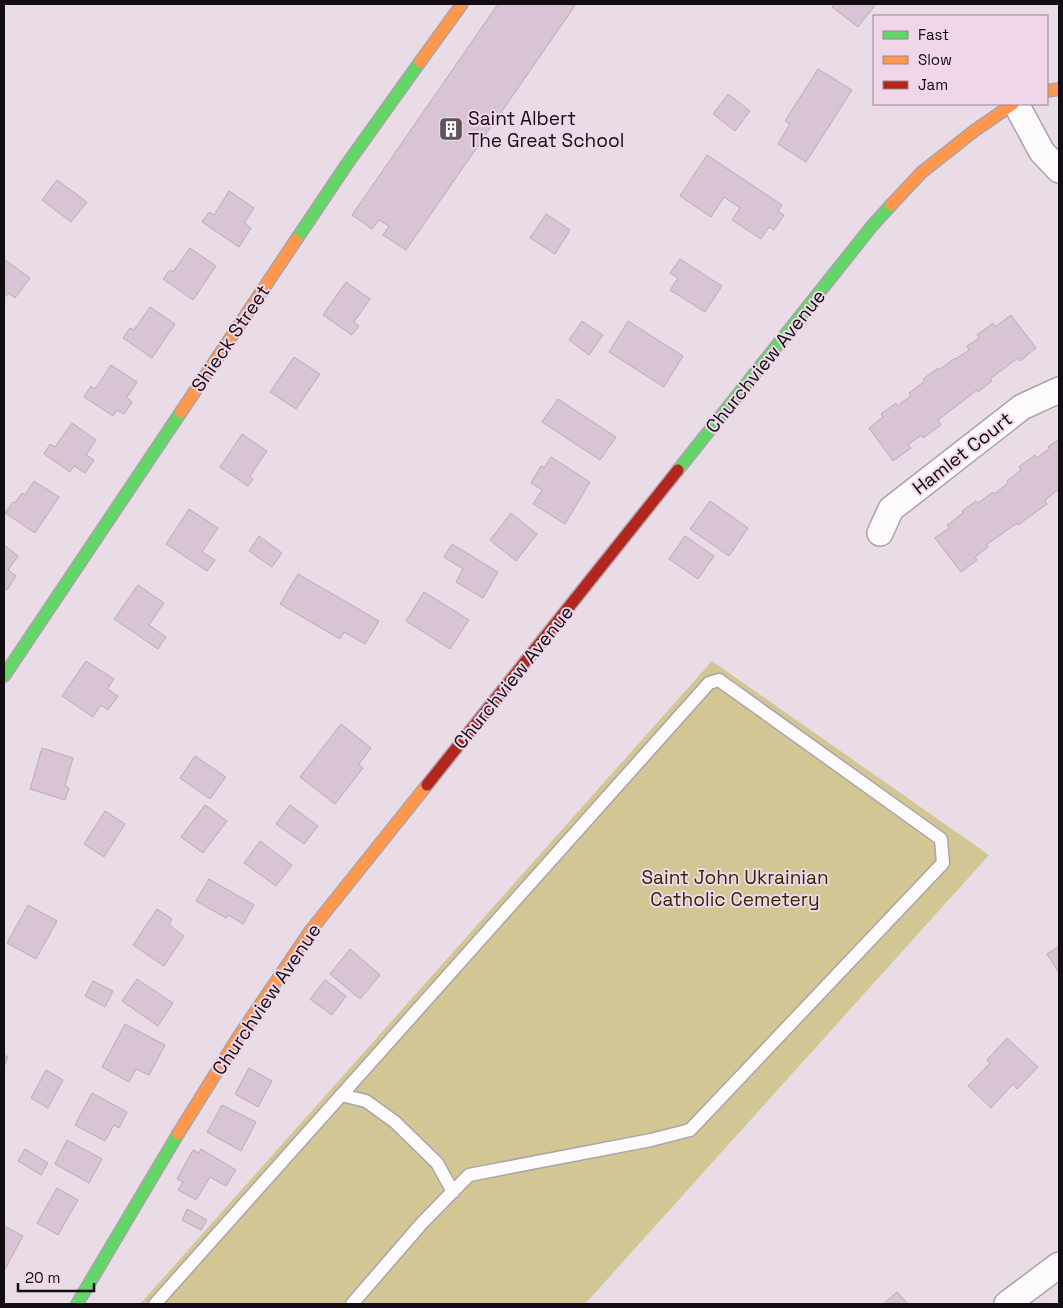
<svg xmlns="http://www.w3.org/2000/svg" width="1063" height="1308" viewBox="0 0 1063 1308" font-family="'Space Grotesk',sans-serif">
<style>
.green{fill:#d2c794}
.building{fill:#d9c4d5;stroke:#b7adb4}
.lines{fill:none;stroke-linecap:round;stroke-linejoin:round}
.lane-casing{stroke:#aca2aa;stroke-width:15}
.street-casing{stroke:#aca2aa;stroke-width:28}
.fast-casing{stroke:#aca2aa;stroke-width:14}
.slow-casing{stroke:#aca2aa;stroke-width:14}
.jam-casing{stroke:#aca2aa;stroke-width:14}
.lane{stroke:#fcfafb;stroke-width:12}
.street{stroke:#fcfafb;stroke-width:25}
.fast{stroke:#63d668;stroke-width:11}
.slow{stroke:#ff974d;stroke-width:11}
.jam{stroke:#b3261e;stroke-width:11}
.labels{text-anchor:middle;stroke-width:4;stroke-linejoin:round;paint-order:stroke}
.poi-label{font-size:19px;fill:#130c12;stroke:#efd6e9;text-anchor:start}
.street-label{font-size:19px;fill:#130c12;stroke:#efd6e9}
.park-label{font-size:19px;fill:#2f2a00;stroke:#efd6e9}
</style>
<rect width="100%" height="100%" fill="#e9dce6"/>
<!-- green -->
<path class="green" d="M712 661 989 855 585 1304H140Z"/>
<!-- building -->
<path class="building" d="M498 4H576L406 250 383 235 389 226 379 220 372 229 352 215Z
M835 4H876L858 27 832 7Z
M818 69 852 90 806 162 778 144 790 124 785 121Z
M728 94 750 111 735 131 713 114Z
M707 155 782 205 778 211 784 215 774 230 769 227 761 239 732 220 740 208 724 197 711 217 680 196Z
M57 180 87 202 71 222 42 200Z
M229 191 254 208 244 223 251 228 239 247 202 222 209 212 214 215Z
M546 214 570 230 555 254 530 238Z
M190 248 216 266 193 300 163 279 170 270 173 272Z
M4 259 30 278 15 298 8 293 4 298Z
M680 259 722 286 705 312 670 290 678 278 670 273Z
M346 282 370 299 354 322 359 326 352 335 323 315Z
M150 307 175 324 152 358 123 338 130 328 134 330Z
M1011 315 1036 348 1020 361 1018 358 990 379 992 381 978 392 977 390 963 401 938 420 941 425 923 438 921 435 908 445 911 448 893 461 869 428 883 417 881 414 896 403 897 406 911 396 909 393 925 381 923 379 938 368 939 370 955 358 956 359 969 350 967 346 979 338 977 335 993 323 995 327Z
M582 321 603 335 589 355 569 340Z
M628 321 683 356 664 387 609 352Z
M294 357 320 374 296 409 270 392Z
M111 365 137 382 127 397 132 402 124 414 117 410 113 416 84 397 91 386 95 389Z
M558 399 616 437 600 460 542 422Z
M72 423 96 440 86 455 94 460 85 473 74 466 70 472 44 454 50 444 55 447Z
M242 434 267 451 250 476 253 479 248 486 220 467Z
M1059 439V489L1045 500 1047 504 1018 525 1017 523 986 545 988 547 975 557 977 560 961 572 935 538 949 528 947 525 963 513 962 511 976 501 978 503 993 492 994 494 1008 483 1007 481 1021 470 1019 467 1035 455 1037 458 1050 448 1048 447Z
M551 457 590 482 565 524 533 504 542 490 531 483 541 466 544 468Z
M34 481 59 497 35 533 5 513 13 502 15 503 22 493 25 495Z
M710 501 748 528 729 556 690 529Z
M189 509 218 528 202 552 215 560 207 571 166 544Z
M511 513 537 534 516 561 490 540Z
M259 536 282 553 272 567 249 551Z
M685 536 714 556 698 579 669 559Z
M452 544 498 572 483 598 456 582 463 569 444 557Z
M4 545 18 556 8 570 16 576 7 590 4 588Z
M298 574 379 621 365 644 344 632 340 639 280 604Z
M138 585 164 603 149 625 166 637 158 649 114 619Z
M424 592 469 620 450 649 406 621Z
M86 661 114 679 107 689 118 696 108 710 101 705 93 717 62 696Z
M341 724 371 748 359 764 363 768 335 804 300 777Z
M42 748 73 758 65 786 69 788 65 800 30 789Z
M195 756 226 777 210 799 180 778Z
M205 805 227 821 203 853 181 837Z
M290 805 318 826 304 844 276 824Z
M105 811 125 824 104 857 84 844Z
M260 841 292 865 276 886 244 863Z
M209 879 254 905 243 924 228 915 226 918 196 901Z
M28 905 57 921 36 959 7 943Z
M157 909 172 919 169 925 184 936 164 966 133 945Z
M1059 946V973L1047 954Z
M350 949 380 975 360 999 330 974Z
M137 979 173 1003 158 1026 122 1001Z
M325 980 346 996 332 1015 310 999Z
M93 981 113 991 105 1007 85 996Z
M125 1024 165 1045 149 1075 136 1069 129 1082 102 1067Z
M1007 1038 1038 1067 1017 1089 1013 1084 991 1108 968 1086 990 1063 987 1060Z
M4 1055 8 1057 4 1066Z
M249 1068 272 1081 258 1107 235 1094Z
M46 1070 63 1080 48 1108 31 1098Z
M92 1093 127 1112 119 1128 114 1125 105 1141 75 1125Z
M222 1105 256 1122 241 1151 207 1132Z
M67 1140 102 1159 89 1183 55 1164Z
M25 1149 48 1163 41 1175 18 1161Z
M201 1149 236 1170 226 1186 210 1177 196 1200 178 1190 183 1182 177 1179 193 1150 199 1153Z
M57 1188 78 1200 58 1235 37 1223Z
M187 1209 207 1220 201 1230 182 1220Z
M4 1226 23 1236 5 1269H4Z
M897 1292 908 1304H883Z"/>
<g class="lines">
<defs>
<path id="lane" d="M341 1095 366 1101 395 1122 437 1163 453 1192
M155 1304 709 683 719 680 941 839 943 863 690 1130 651 1140 469 1175 422 1223 352 1304"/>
<path id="street" d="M1016 104 1042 152 1059 170
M880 533 891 509 1022 407 1059 390
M1007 1304 1059 1265"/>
<path id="fast" d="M296 240 347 164 420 62
M678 470 872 226 891 205
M4 676 181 412
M77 1304 178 1134"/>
<path id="slow" d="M420 62 462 4
M1047 91 1059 89
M891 205 922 172 974 131 1013 104
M181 412 296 240
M178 1134 239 1036 311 930 427 785"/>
<path id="jam" d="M427 785 678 470"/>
</defs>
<!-- lane casing -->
<use href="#lane" class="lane-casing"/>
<!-- street casing -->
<use href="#street" class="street-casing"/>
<!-- fast casing -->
<use href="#fast" class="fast-casing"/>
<!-- slow casing -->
<use href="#slow" class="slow-casing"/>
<!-- jam casing -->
<use href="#jam" class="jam-casing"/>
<!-- lane -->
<use href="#lane" class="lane"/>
<!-- street -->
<use href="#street" class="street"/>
<!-- fast -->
<use href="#fast" class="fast"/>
<!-- slow -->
<use href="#slow" class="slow"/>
<!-- jam -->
<use href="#jam" class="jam"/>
</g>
<!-- icons -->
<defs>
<symbol id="building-square" viewBox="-11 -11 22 22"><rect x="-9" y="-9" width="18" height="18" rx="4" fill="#5e555c" stroke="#efd6e9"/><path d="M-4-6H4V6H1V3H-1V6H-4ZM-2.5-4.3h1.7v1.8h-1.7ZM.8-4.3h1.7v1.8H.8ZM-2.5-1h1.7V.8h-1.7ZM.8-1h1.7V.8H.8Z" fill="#fff"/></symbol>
</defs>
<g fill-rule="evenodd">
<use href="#building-square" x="437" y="115" width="28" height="28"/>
</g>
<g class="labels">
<!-- poi labels -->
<g class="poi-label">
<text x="468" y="125">Saint Albert<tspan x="468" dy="22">The Great School</tspan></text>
</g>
<!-- street labels -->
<g class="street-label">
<text transform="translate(230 338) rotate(-56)" y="7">Shieck Street</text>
<text transform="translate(765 361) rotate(-51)" y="7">Churchview Avenue</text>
<text transform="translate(962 453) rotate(-38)" y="7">Hamlet Court</text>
<text transform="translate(513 677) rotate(-51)" y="7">Churchview Avenue</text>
<text transform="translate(266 999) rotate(-56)" y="7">Churchview Avenue</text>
</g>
<!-- park labels -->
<g class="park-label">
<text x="735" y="884">Saint John Ukrainian<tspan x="735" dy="22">Catholic Cemetery</tspan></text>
</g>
</g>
<!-- border -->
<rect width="1063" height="1308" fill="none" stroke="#130c12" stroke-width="10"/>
<!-- legend -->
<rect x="873" y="15" width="175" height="90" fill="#efd6e9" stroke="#978593"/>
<rect x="883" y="31" width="25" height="8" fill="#63d668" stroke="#978593"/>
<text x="918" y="40" font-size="15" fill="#130c12">Fast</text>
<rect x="883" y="56" width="25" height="8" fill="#ff974d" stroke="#978593"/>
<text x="918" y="65" font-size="15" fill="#130c12">Slow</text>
<rect x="883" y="81" width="25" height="8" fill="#b3261e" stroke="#978593"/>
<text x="918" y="90" font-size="15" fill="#130c12">Jam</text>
<!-- scale -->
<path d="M18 1283v8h76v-8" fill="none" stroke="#130c12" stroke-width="2.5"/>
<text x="25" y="1283" font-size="15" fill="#130c12" stroke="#efd6e9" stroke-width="4" paint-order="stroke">20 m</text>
</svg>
